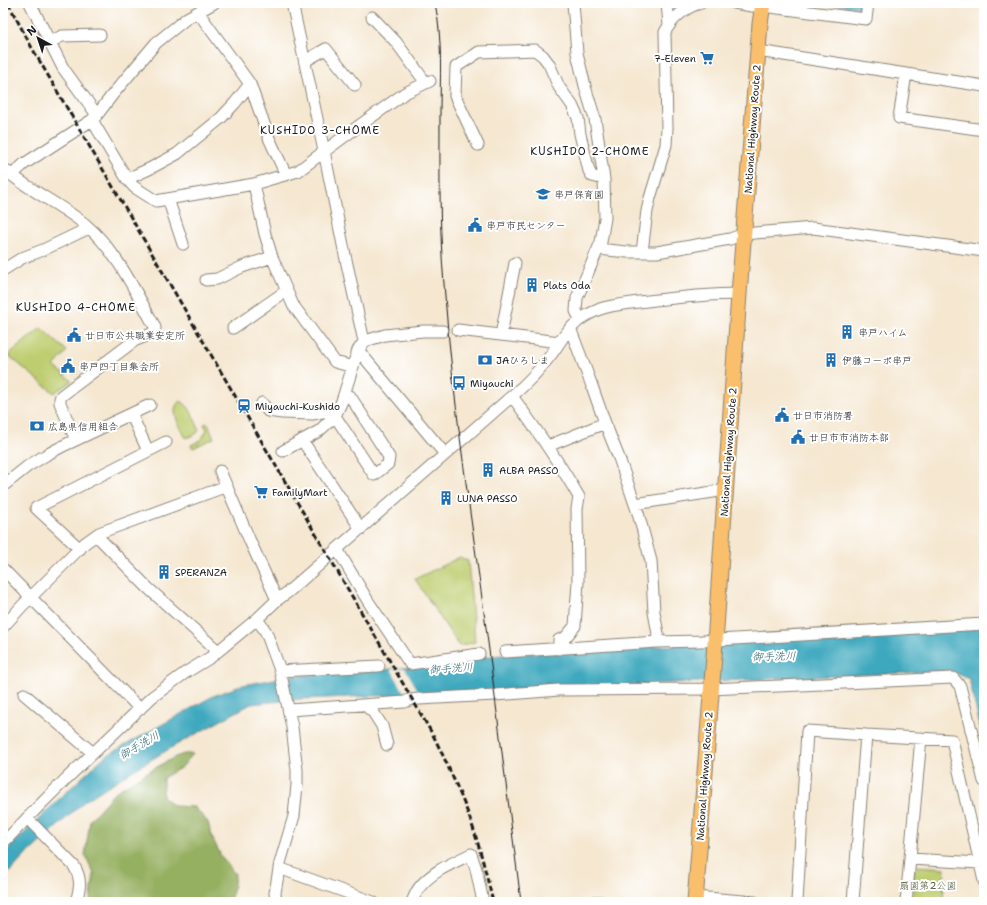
<svg xmlns="http://www.w3.org/2000/svg" width="987" height="905" viewBox="0 0 987 905" font-family="'Shantell Sans','Klee One',sans-serif">
<style>
.green{fill:#becd70;stroke:#6d7446}
.forest{fill:#96b062;stroke:#59663f}
.water{fill:#3ea8be;stroke:#2d626d}
.pier{fill:#f5e7d0}
.lines{fill:none;stroke-linecap:round;stroke-linejoin:round}
.minor-casing{stroke:#888276;stroke-width:13}
.highway-casing{stroke:#888276;stroke-width:17}
.minor{stroke:#fff;stroke-width:11}
.highway{stroke:#f9bf6d;stroke-width:15}
.tram{stroke:#1c1c1c;stroke-width:1}
.rail{stroke:#1c1c1c;stroke-width:3;stroke-dasharray:6 3;stroke-linecap:butt}
.labels{text-anchor:middle;stroke-width:4;stroke-linejoin:round;paint-order:stroke}
.poi-label{font-size:10px;fill:#1c1c1c;stroke:#fff;text-anchor:start}
.street-label{font-size:10px;fill:#1c1c1c;stroke:#fff}
.park-label{font-size:10px;fill:#555a39;stroke:#fff}
.neighbourhood-label{font-size:11px;letter-spacing:1px;fill:#1c1c1c;stroke:#fff}
.water-label{font-size:11px;font-style:italic;fill:#2d626d;stroke:#fff}
</style>
<rect width="100%" height="100%" fill="#fff"/>
<filter id="ink" filterUnits="userSpaceOnUse"><feTurbulence type="fractalNoise" baseFrequency=".025" numOctaves="2"/><feDisplacementMap in="SourceGraphic" scale="8" xChannelSelector="R" yChannelSelector="G"/><feConvolveMatrix kernelMatrix="1 2 1 2 8 2 1 2 1" color-interpolation-filters="sRGB"/></filter>
<filter id="wash" filterUnits="userSpaceOnUse"><feTurbulence type="fractalNoise" baseFrequency=".012" numOctaves="4" result="noise"/><feDisplacementMap in="SourceGraphic" scale="16" xChannelSelector="R" yChannelSelector="G"/><feGaussianBlur stdDeviation="0.9" result="paint"/><feColorMatrix in="noise" values="0 0 0 0 0 0 0 0 0 0 0 0 0 0 0 0 0 1.4 0 .05"/><feComposite in="paint" operator="in"/></filter>
<g filter="url(#wash)">
<rect width="100%" height="100%" fill="#f5e7d0"/>
<!-- green -->
<path class="green" d="M41 328 67 351 54 366 72 381 54 393 8 355Z
M180 401C190 404 195 420 199 430L196 434 186 438C181 428 168 410 180 401Z
M208 423 214 438 193 448 191 445 201 440 207 430 204 424Z
M460 557 468 561 475 642 459 646 415 579Z
M917 866 945 868 943 902H912L914 869Z"/>
<!-- forest -->
<path class="forest" d="M184 754H193L182 767 163 778V796L174 806 194 807 208 822 212 837 221 856 235 874 233 892 229 902H90L94 874 85 855 90 820 115 792 146 773 175 757Z"/>
<!-- water -->
<path class="water" d="M821 3H867L862 8Z
M984 628V743L969 679 951 671 303 699 251 704 176 745 132 771 86 800 25 856 3 879V854L63 795 104 757 213 696 243 685 290 676 357 672 424 666 482 657 501 655Z"/>
<!-- pier -->
<path class="pier" d="M405 668 421 696 407 697 391 669Z"/>
</g>
<g filter="url(#ink)">
<g class="lines">
<defs>
<path id="minor" d="M30 3 63 68 97 115
M292 3 324 151 345 255 363 337 365 341
M573 3 577 53 586 90 595 119 604 179 605 218 601 242 577 298 576 311 580 319
M667 3 669 25
M734 3 752 6H762L866 19 868 3
M198 12 250 84 269 138 286 175
M372 17 396 42 426 83
M50 42 62 36 100 35
M758 51 906 74
M305 61 326 49 355 85
M984 86 906 74 899 118 984 130
M92 120 127 179 134 187 156 201 254 184 298 171 349 133 405 93 430 81
M478 145 455 96 456 67 479 52 535 50 543 56 549 64 559 87 572 105 578 118 580 134 589 171 592 176 604 179
M3 168C28 190 60 204 86 225 116 250 135 291 154 325L155 328 154 332 151 334 134 341 61 396 60 399V403L76 440
M12 175 24 164 92 120 97 115 113 94 156 43 187 18 214 3
M127 179 149 169 177 154 221 118 235 103 250 84
M254 184 265 234 272 257 293 305 335 362 353 367
M168 199 183 244
M598 249 627 252H657L730 239 744 234 813 228 984 251
M642 252 647 211 650 198 666 145 667 128 665 32C672 19 685 7 701 3
M3 270 22 258 43 250 89 228
M206 280 217 279 242 267 272 257
M233 328 286 291
M570 328 592 386 605 423 619 458 638 513 651 561 654 612 658 634 657 642
M458 330 560 342
M501 335 515 263
M358 350 445 454
M512 396C536 429 559 462 579 497L577 509 578 582 575 626 565 638 559 640V649
M262 403 268 411 282 413 312 414 338 409
M131 414 148 451
M335 416 374 475 388 464 389 457 350 396 345 394
M302 440 361 529
M548 446 605 423
M283 451 319 431 335 416 342 401 358 350 365 341 385 335 423 331H443
M220 471 250 541 277 600
M3 486 28 466 46 455 65 445 150 405
M635 504 726 490
M96 535 148 588 218 651
M80 549 36 508 166 442
M337 549 368 601 410 664 479 654
M3 569 140 709
M257 619 266 632 280 670 292 727 297 770V785L294 816 280 863 275 893 276 902
M3 627 22 606 85 543 99 533 227 486
M505 652 657 642 701 641 984 624
M280 671 379 666
M24 694 93 753
M365 705 373 712 382 726 387 745
M289 710 405 702 409 700 419 699 495 695 559 690 711 689 953 678 960 686 984 781
M27 818 74 866C82 879 80 888 76 902
M3 843 39 806 66 779 152 697 185 673 211 657 257 619 277 600 288 592 512 396C526 384 539 371 550 356 558 346 564 333 574 325 581 318 590 313 600 309 612 305 626 304 639 302 672 298 706 294 739 294
M910 859 980 863
M279 868 373 902
M695 897 755 902
M412 902C414 897 416 892 419 888 432 871 453 863 471 854L476 869 483 902
M594 902H601
M797 902 807 731 866 735 952 740 984 881
M853 902 866 735
M906 902 921 738"/>
<path id="highway" d="M695 902 715 643 739 294 760 24 763 3"/>
</defs>
<!-- minor casing -->
<use href="#minor" class="minor-casing"/>
<!-- highway casing -->
<use href="#highway" class="highway-casing"/>
<!-- minor -->
<use href="#minor" class="minor"/>
<!-- highway -->
<use href="#highway" class="highway"/>
<!-- tram -->
<path class="tram" d="M435 3C443 40 440 79 440 116 440 172 439 228 444 284 453 407 473 528 489 650 500 734 510 818 521 902"/>
<!-- rail -->
<path class="rail" d="M8 3 32 48 433 735C446 761 458 788 469 816 479 844 486 873 493 902"/>
</g>
</g>
<!-- icons -->
<defs>
<symbol id="supermarket-bare" viewBox="-9 -9 18 18"><path d="M-6-5.5h2.5l.6 2H6L4.5 2H-2.5L-4.4-4H-6ZM-1.5 3.2a1.3 1.3 0 1 0 .1 0ZM3 3.2a1.3 1.3 0 1 0 .1 0Z" fill="#1f6fb2" stroke="#fff" stroke-width="2.5" paint-order="stroke"/></symbol>
<symbol id="school-bare" viewBox="-9 -9 18 18"><path d="M0-5L7-2L0 1L-7-2ZM-4 1L0 2.5L4 1V4Q0 6-4 4Z" fill="#1f6fb2" stroke="#fff" stroke-width="2.5" paint-order="stroke"/></symbol>
<symbol id="civic-bare" viewBox="-9 -9 18 18"><path d="M-.6-6.5H3V-4.5H.6V-3L4-1V1h2V6H-6V1h2V-1L-.6-3ZM-1.2 2.5V6h2.4V2.5Z" fill="#1f6fb2" stroke="#fff" stroke-width="2.5" paint-order="stroke"/></symbol>
<symbol id="building-bare" viewBox="-9 -9 18 18"><path d="M-4-6H4V6H1V3H-1V6H-4ZM-2.5-4.3h1.7v1.8h-1.7ZM.8-4.3h1.7v1.8H.8ZM-2.5-1h1.7V.8h-1.7ZM.8-1h1.7V.8H.8Z" fill="#1f6fb2" stroke="#fff" stroke-width="2.5" paint-order="stroke"/></symbol>
<symbol id="bank-bare" viewBox="-9 -9 18 18"><path d="M-6-4H6V4H-6ZM0-2.3a2.3 2.3 0 1 0 0 4.6a2.3 2.3 0 1 0 0-4.6Z" fill="#1f6fb2" stroke="#fff" stroke-width="2.5" paint-order="stroke"/></symbol>
<symbol id="bus-bare" viewBox="-9 -9 18 18"><path d="M-5-6H5V4H4V6H2V4H-2V6H-4V4H-5ZM-3.5-4V0h7V-4ZM-3.5 1.2v1.5H-2V1.2ZM2 1.2v1.5H3.5V1.2Z" fill="#1f6fb2" stroke="#fff" stroke-width="2.5" paint-order="stroke"/></symbol>
<symbol id="station-bare" viewBox="-9 -9 18 18"><path d="M-3-6H3Q5-6 5-4V2Q5 4 3 4L4.5 6H3L1.5 4h-3L-3 6H-4.5L-3 4Q-5 4-5 2V-4Q-5-6-3-6ZM-3.5-4v3h7v-3ZM-3.5 1v1.5H-2V1ZM2 1v1.5H3.5V1Z" fill="#1f6fb2" stroke="#fff" stroke-width="2.5" paint-order="stroke"/></symbol>
</defs>
<g fill-rule="evenodd">
<use href="#supermarket-bare" x="697" y="48" width="20" height="20"/>
<use href="#school-bare" x="533" y="184" width="20" height="20"/>
<use href="#civic-bare" x="465" y="215" width="20" height="20"/>
<use href="#building-bare" x="522" y="275" width="20" height="20"/>
<use href="#building-bare" x="837" y="322" width="20" height="20"/>
<use href="#civic-bare" x="64" y="325" width="20" height="20"/>
<use href="#bank-bare" x="475" y="350" width="20" height="20"/>
<use href="#building-bare" x="821" y="350" width="20" height="20"/>
<use href="#civic-bare" x="58" y="356" width="20" height="20"/>
<use href="#bus-bare" x="449" y="373" width="20" height="20"/>
<use href="#station-bare" x="234" y="396" width="20" height="20"/>
<use href="#civic-bare" x="772" y="405" width="20" height="20"/>
<use href="#bank-bare" x="27" y="416" width="20" height="20"/>
<use href="#civic-bare" x="788" y="427" width="20" height="20"/>
<use href="#building-bare" x="478" y="460" width="20" height="20"/>
<use href="#supermarket-bare" x="251" y="482" width="20" height="20"/>
<use href="#building-bare" x="436" y="488" width="20" height="20"/>
<use href="#building-bare" x="154" y="562" width="20" height="20"/>
</g>
<g class="labels">
<!-- poi labels -->
<g class="poi-label">
<text x="696" y="62" text-anchor="end">7-Eleven</text>
<text x="554" y="198">串戸保育園</text>
<text x="486" y="229">串戸市民センター</text>
<text x="543" y="289">Plats Oda</text>
<text x="858" y="336">串戸ハイム</text>
<text x="85" y="339">廿日市公共職業安定所</text>
<text x="496" y="364">JAひろしま</text>
<text x="842" y="364">伊藤コーポ串戸</text>
<text x="79" y="370">串戸四丁目集会所</text>
<text x="470" y="387">Miyauchi</text>
<text x="255" y="410">Miyauchi-Kushido</text>
<text x="793" y="419">廿日市消防署</text>
<text x="48" y="430">広島県信用組合</text>
<text x="809" y="441">廿日市市消防本部</text>
<text x="499" y="474">ALBA PASSO</text>
<text x="272" y="496">FamilyMart</text>
<text x="457" y="502">LUNA PASSO</text>
<text x="175" y="576">SPERANZA</text>
</g>
<!-- street labels -->
<g class="street-label">
<text transform="translate(752 129) rotate(-86)" y="4">National Highway Route 2</text>
<text transform="translate(728 452) rotate(-86)" y="4">National Highway Route 2</text>
<text transform="translate(704 776) rotate(-86)" y="4">National Highway Route 2</text>
</g>
<!-- park labels -->
<g class="park-label">
<text x="928" y="889">扇園第2公園</text>
</g>
<!-- neighbourhood labels -->
<g class="neighbourhood-label">
<text x="320" y="134">KUSHIDO 3-CHOME</text>
<text x="590" y="155">KUSHIDO 2-CHOME</text>
<text x="76" y="311">KUSHIDO 4-CHOME</text>
</g>
<!-- water labels -->
<g class="water-label">
<text transform="translate(774 656) rotate(-1)" y="4">御手洗川</text>
<text transform="translate(451 668) rotate(-4)" y="4">御手洗川</text>
<text transform="translate(139 745) rotate(-30)" y="4">御手洗川</text>
</g>
</g>
<!-- margin -->
<rect width="987" height="905" fill="none" stroke="#fff" stroke-width="16"/>
<!-- north arrow -->
<g transform="translate(38 38) rotate(320)" stroke="#ffffff" stroke-width="3" paint-order="stroke">
<path d="M0-3L7 15L0 10L-7 15Z" fill="#1c1c1c"/>
<text y="-6" font-size="11" font-weight="bold" text-anchor="middle" fill="#1c1c1c">N</text>
</g>
</svg>
